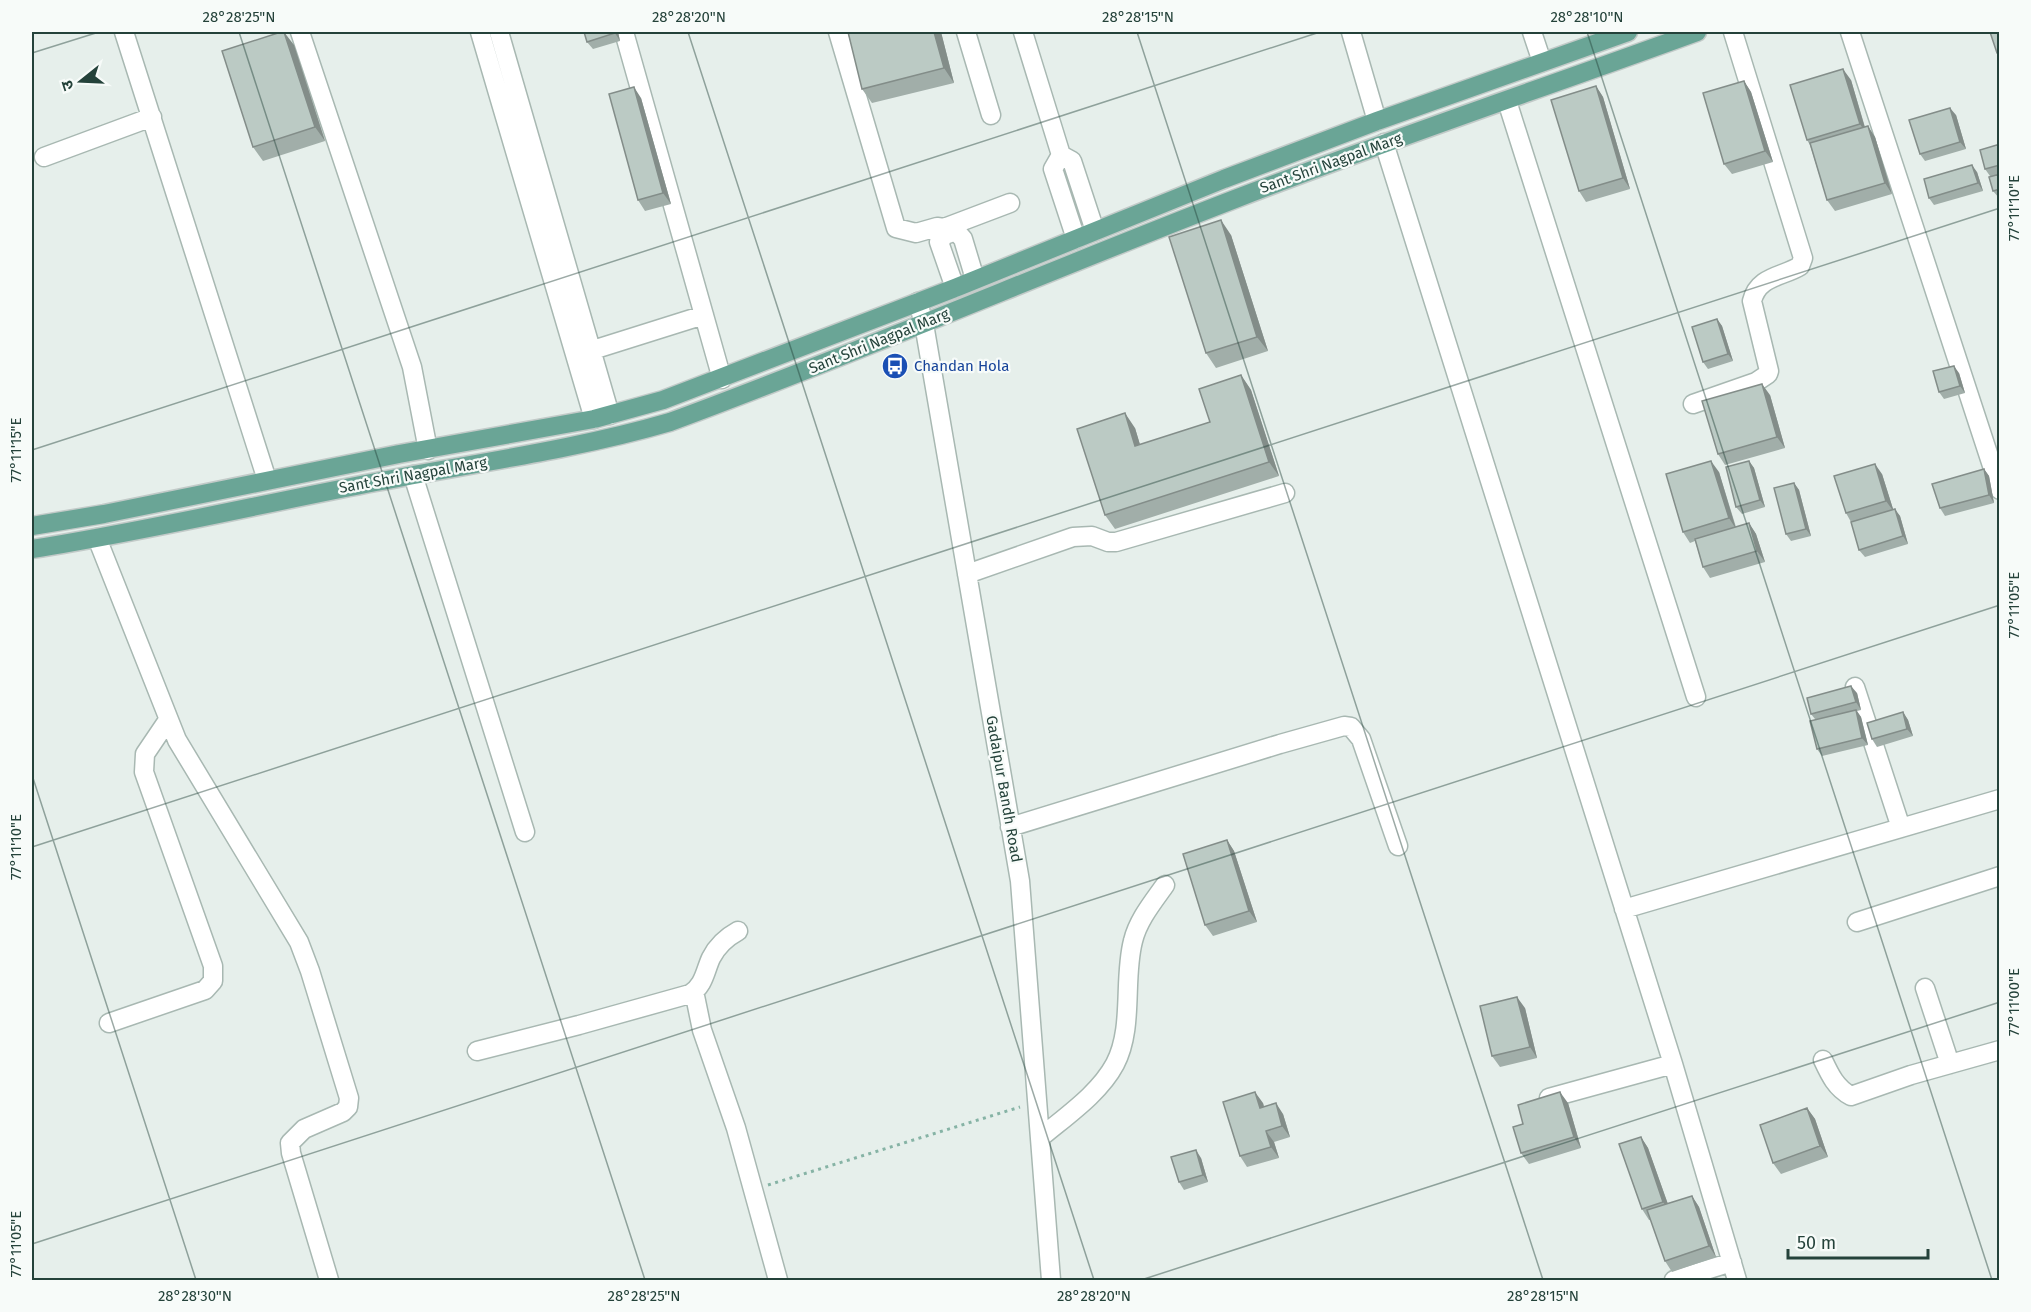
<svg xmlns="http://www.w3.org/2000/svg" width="2031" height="1312" viewBox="0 0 2031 1312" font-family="'Fira Sans','Noto Sans Devanagari',sans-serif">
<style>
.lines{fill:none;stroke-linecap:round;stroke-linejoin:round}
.minor-casing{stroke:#a8b8b2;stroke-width:21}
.major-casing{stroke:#c2cac8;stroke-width:21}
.path{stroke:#86b3a5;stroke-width:3;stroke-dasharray:3 4.5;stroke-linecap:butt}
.minor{stroke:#fff;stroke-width:18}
.major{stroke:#6aa596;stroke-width:18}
.wall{fill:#a1aea9}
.shaded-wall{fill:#838d89}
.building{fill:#bbcac4;stroke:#838d89;stroke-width:1.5}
.ticks{fill:none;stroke:#24423a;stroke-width:1.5;stroke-opacity:0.45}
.labels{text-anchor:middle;stroke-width:4.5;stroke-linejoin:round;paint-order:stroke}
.street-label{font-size:15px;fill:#24423a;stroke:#f7fbf9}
.transit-label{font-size:15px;fill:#164399;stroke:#f7fbf9;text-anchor:start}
.neatline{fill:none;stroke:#24423a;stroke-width:2}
.ticks-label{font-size:15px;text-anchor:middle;fill:#24423a}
</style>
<rect width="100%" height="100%" fill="#e6efeb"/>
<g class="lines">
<defs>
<path id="minor" d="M124 32 267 480
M300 32 412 367 428 450
M480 32 594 419
M499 32 610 415
M624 32 722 379
M838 32 896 228 916 233 937 227 944 228 945 235
M966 32 991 115
M1023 32 1061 155
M1351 32 1377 121
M1532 32 1542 62
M1850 32 2000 490
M1507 101 1696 697
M1384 143 1673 1064 1737 1280
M44 157 152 117
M944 228 1010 203
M1076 239 1053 169 1061 155 1072 161 1095 231
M955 288 939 242 945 235 956 231 963 239 975 279
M918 302 924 324 1020 881 1051 1280
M580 354 704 315
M1693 404 1756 382 1768 374 1769 371 1752 301C1758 276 1782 277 1800 266L1803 258 1733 32
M413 475 525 832
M97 538 177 740 299 942 310 971 349 1098 348 1107 343 1112 304 1129 290 1143 291 1153 329 1280
M967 574 1073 537 1092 536 1108 542H1116L1285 493
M1855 687 1901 828
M1010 827 1280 744 1344 726 1351 727 1361 739 1398 846
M1624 909 2000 799
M1857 922 2000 876
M1925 988 1950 1064
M694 991 702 1030 736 1128 778 1280
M109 1023 205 990 213 981V966L144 772 145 754 168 720
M477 1051 579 1025 690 994C704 986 705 971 711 958 717 946 727 937 738 931
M1823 1060C1830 1075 1836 1088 1851 1096L1911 1075 2000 1050
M1549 1098 1673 1064
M1040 1138C1066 1116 1099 1094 1115 1064 1134 1028 1123 979 1133 941 1138 920 1153 902 1165 885
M1674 1280 1732 1262"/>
<path id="major" d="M32 526 104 514 399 454 594 419 663 400 955 288 1224 179 1377 121 1628 32
M32 549C147 531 261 504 376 482 474 463 574 450 670 422 860 352 1046 272 1235 199 1388 140 1543 88 1697 32"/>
</defs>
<!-- minor casing -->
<use href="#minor" class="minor-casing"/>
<!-- major casing -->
<use href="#major" class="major-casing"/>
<!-- path -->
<path class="path" d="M768 1185 1020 1107"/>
<!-- minor -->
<use href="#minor" class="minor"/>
<!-- major -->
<use href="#major" class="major"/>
</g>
<!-- wall -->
<path class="wall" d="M584 32H618L620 41 593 49 587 42Z
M848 32H941L954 83 872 103 862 89Z
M294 45 325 141 263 161 253 147Z
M1851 80 1865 127 1875 137 1892 194 1835 211 1827 200 1810 145 1807 140Z
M1744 81 1751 92 1773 162 1732 174 1724 164Z
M1596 86 1603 97 1630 189 1586 202 1579 191Z
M641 98 671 204 645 211 638 200Z
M1956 115 1966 149 1925 161 1920 154Z
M2000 144V198H1999L1993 191 1990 176 1985 169Z
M1977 172 1983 191 1934 205 1929 198Z
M1231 235 1268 351 1216 368 1206 353Z
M1717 319 1722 326 1733 361 1708 369 1703 362Z
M1959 373 1965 393 1944 399 1939 392Z
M1241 375 1251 390 1279 476 1115 529 1105 515 1135 428 1140 445 1210 422Z
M1770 395 1785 448 1725 465 1718 454Z
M1749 461 1754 468 1765 507 1742 514 1736 507Z
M1984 469 1989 476 1994 503 1945 516 1940 508Z
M1719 472 1736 527 1749 523 1756 534 1765 562 1710 578 1703 567 1695 541 1690 543 1683 532Z
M1882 474 1893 509 1900 516 1908 544 1865 557 1859 550 1851 522 1846 513Z
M1794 483 1799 490 1811 536 1791 541 1786 534Z
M1857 693 1861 710 1857 711 1861 717 1868 745 1822 756 1817 749 1815 719 1811 714Z
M1903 712 1908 720 1913 736 1877 747 1872 739Z
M1227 840 1234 851 1257 922 1213 936 1205 925Z
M1525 1008 1537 1058 1500 1067 1492 1056Z
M1263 1103 1264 1107 1283 1114 1290 1137 1274 1142 1279 1158 1247 1167 1240 1156Z
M1568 1103 1581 1148 1529 1164 1521 1153 1523 1124Z
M1807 1108 1815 1119 1828 1157 1781 1174 1773 1163Z
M1641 1137 1648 1148 1668 1204 1692 1196 1699 1207 1716 1257 1672 1272 1665 1261 1651 1220H1649L1642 1209Z
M1201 1158 1208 1182 1184 1190 1179 1182Z"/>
<!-- shaded-wall -->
<path class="shaded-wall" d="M284 32 294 45 325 141 315 127Z
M615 32H618L620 41 615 33Z
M934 32H941L954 83 944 68Z
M1843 69 1851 80 1867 135 1860 124Z
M1744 81 1751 92 1773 162 1765 151Z
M1596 86 1603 97 1630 189 1623 178Z
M634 87 641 98 671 204 663 193Z
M1950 108 1956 115 1966 149 1960 142Z
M1868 126 1875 137 1892 194 1885 183Z
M1972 165 1977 172 1983 191 1978 183Z
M1221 220 1231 235 1268 351 1257 337Z
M1717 319 1722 326 1733 361 1728 354Z
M1954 366 1959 373 1965 393 1960 386Z
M1241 375 1251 390 1279 476 1269 462Z
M1762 384 1770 395 1785 448 1777 437Z
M1125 413 1135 428 1145 461 1135 446Z
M1711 461 1719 472 1736 529 1729 518Z
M1749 461 1754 468 1765 507 1760 500Z
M1875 464 1882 474 1894 512 1886 501Z
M1984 469 1989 476 1994 503 1989 495Z
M1794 483 1799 490 1811 536 1806 529Z
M1895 509 1900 516 1908 544 1903 536Z
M1749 523 1756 534 1765 562 1757 551Z
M1851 686 1857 693 1861 710 1856 702Z
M1856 710 1861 717 1868 745 1862 738Z
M1903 712 1908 720 1913 736 1907 729Z
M1227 840 1234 851 1257 922 1249 911Z
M1517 997 1525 1008 1537 1058 1530 1047Z
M1255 1092 1263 1103 1267 1119 1260 1108Z
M1560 1092 1568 1103 1581 1148 1574 1137Z
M1276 1103 1283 1114 1290 1137 1282 1126Z
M1807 1108 1815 1119 1828 1157 1820 1146Z
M1266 1131 1274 1142 1279 1158 1271 1147Z
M1641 1137 1648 1148 1671 1213 1663 1202Z
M1196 1150 1201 1158 1208 1182 1203 1175Z
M1692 1196 1699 1207 1716 1257 1709 1246Z"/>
<!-- building -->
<path class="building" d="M281 32H284L315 127 253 147 222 51Z
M584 32H615V33L587 42Z
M848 32H934L944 68 862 89Z
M1990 32H2000V53H1997Z
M1843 69 1860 124 1807 140 1790 85Z
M1744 81 1765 151 1724 164 1703 93Z
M1596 86 1623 178 1579 191 1551 100Z
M634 87 663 193 638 200 609 94Z
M1950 108 1960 142 1920 154 1909 120Z
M1868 126 1885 183 1827 200 1810 143Z
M2000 144V165L1985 169 1980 150Z
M1972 165 1978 183 1929 198 1924 179Z
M2000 174V189L1993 191 1989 177Z
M1221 220 1257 337 1206 353 1169 237Z
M1717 319 1728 354 1703 362 1692 327Z
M1954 366 1960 386 1939 392 1933 371Z
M1241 375 1269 462 1105 515 1077 429 1125 413 1135 446 1210 422 1199 389Z
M1762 384 1777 437 1718 454 1702 401Z
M1711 461 1729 518 1683 532 1666 474Z
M1749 461 1760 500 1736 507 1726 467Z
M1875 464 1886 501 1846 513 1834 476Z
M1984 469 1989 495 1940 508 1932 484Z
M1794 483 1806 529 1786 534 1774 488Z
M1895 509 1903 536 1859 550 1851 522Z
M1749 523 1757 551 1703 567 1695 539Z
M1851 686 1856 702 1811 714 1807 698Z
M1856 710 1862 738 1817 749 1810 721Z
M1903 712 1907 729 1872 739 1867 723Z
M1227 840 1249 911 1205 925 1183 854Z
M1517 997 1530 1047 1492 1056 1480 1006Z
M1255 1092 1260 1108 1276 1103 1282 1126 1266 1131 1271 1147 1240 1156 1223 1102Z
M1560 1092 1574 1137 1521 1153 1513 1127 1523 1124 1518 1105Z
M1807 1108 1820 1146 1773 1163 1760 1125Z
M1641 1137 1663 1202 1642 1209 1619 1144Z
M1196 1150 1203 1175 1179 1182 1171 1157Z
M1692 1196 1709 1246 1665 1261 1647 1210Z"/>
<!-- ticks -->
<path class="ticks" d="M239 32 645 1280M688 32 1094 1280M1137 32 1543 1280M1587 32 1992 1280M32 53 99 32M32 450 1320 32M32 775 196 1280M32 847 2000 208M32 1244 2000 605M1141 1280 2000 1002"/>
<!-- icons -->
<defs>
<symbol id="bus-disc" viewBox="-11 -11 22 22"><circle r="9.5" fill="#1a4fb4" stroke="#f7fbf9"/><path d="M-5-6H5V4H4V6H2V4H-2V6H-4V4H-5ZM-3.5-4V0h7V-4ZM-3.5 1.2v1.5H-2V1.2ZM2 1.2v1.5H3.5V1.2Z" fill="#fff"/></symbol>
</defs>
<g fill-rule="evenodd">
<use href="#bus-disc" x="880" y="351" width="30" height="30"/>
</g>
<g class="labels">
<!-- street labels -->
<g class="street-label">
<text transform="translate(1331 163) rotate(-20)" y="5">Sant Shri Nagpal Marg</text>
<text transform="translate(879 341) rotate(-22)" y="5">Sant Shri Nagpal Marg</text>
<text transform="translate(413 475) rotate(-10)" y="5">Sant Shri Nagpal Marg</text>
<text transform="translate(1004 789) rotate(80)" y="5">Gadaipur Bandh Road</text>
</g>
<!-- transit labels -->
<g class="transit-label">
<text x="914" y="371">Chandan Hola</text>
</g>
</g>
<!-- border -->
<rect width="2031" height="1312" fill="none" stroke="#f7fbf9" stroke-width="66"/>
<!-- north arrow -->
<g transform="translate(81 81) rotate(252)" stroke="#f7fbf9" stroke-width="4.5" paint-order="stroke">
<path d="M0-4.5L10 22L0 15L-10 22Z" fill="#24423a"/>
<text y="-9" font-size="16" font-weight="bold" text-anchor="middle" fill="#24423a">उ</text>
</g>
<!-- scale -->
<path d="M1788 1249v9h140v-9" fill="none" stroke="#24423a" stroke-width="3"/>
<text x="1797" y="1249" font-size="18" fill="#24423a" stroke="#f7fbf9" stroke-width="4.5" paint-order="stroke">50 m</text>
<rect x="33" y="33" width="1965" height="1246" class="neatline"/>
<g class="ticks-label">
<text x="239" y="22">28°28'25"N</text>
<text x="689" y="22">28°28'20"N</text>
<text x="1138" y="22">28°28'15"N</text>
<text x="1587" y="22">28°28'10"N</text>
<text transform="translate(2014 208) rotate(-90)" y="5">77°11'10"E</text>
<text transform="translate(16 450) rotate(-90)" y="5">77°11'15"E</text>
<text transform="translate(2014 605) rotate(-90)" y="5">77°11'05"E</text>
<text transform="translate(16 847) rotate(-90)" y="5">77°11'10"E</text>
<text transform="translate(2014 1002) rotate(-90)" y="5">77°11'00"E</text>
<text transform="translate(16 1244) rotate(-90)" y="5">77°11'05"E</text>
<text x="195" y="1301">28°28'30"N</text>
<text x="644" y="1301">28°28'25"N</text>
<text x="1094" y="1301">28°28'20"N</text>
<text x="1543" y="1301">28°28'15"N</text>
</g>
</svg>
